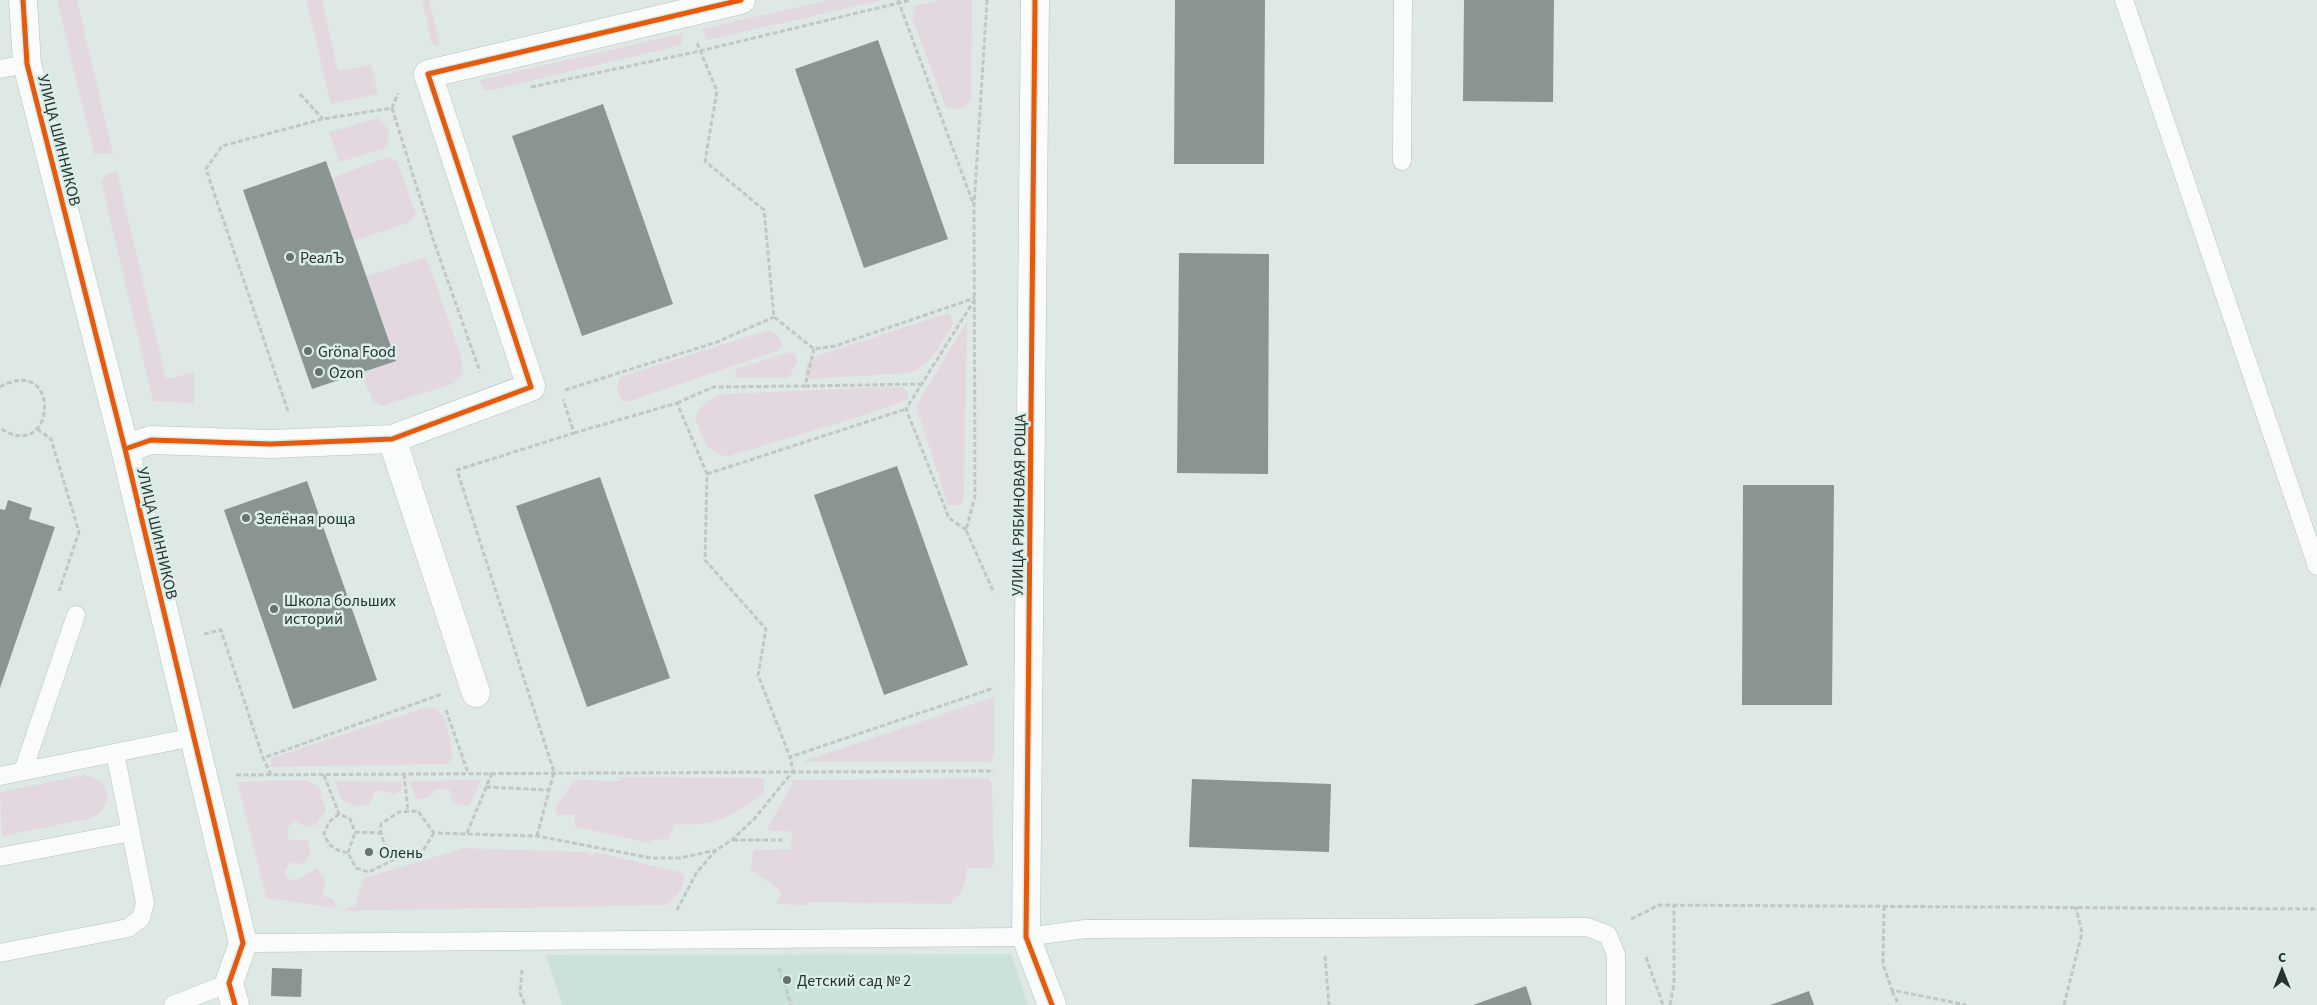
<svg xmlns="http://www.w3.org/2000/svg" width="2317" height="1005" viewBox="0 0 2317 1005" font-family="'Source Sans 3',sans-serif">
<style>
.built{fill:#cbe1db}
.green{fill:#e4d8e0}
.building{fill:#8a9592}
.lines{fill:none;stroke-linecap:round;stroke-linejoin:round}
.lane-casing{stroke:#b8c0be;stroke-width:19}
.street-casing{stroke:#b8c0be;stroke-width:29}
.path{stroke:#c2c7c6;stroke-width:3;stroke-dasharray:5 2.5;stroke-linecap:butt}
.lane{stroke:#fafcfb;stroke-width:18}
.street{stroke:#fafcfb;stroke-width:28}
.cycleway-casing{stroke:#d9eee9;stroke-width:8}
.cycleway{stroke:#e8590c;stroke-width:5}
.poi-dot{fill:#697270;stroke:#d9eee9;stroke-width:2}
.labels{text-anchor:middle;stroke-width:5;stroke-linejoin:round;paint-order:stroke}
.street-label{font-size:16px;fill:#2a3230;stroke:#d9eee9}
.poi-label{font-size:16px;fill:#2a3230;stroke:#d9eee9;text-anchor:start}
</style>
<rect width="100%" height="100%" fill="#dee9e6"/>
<!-- built -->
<path class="built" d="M1011 954 1028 1005H562L546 955Z"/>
<!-- green -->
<path class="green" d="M57 0H77L113 154H94Z
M306 0H322L338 71 371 65 378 94 331 104Z
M422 0H429L440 46 432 44Z
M828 0H883L713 39H707L702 29Z
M940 0H972L971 101 960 109 946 108 912 18 915 6Z
M684 33 681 45 501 88 484 91 480 80Z
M378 118 390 131 387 148 339 162 329 132Z
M387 157 397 161 416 214 408 223 354 241 332 178Z
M117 172 166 379 194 372V403L153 401 101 181 109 173Z
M426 257 462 358V373L453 384 381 406 373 401 361 373 396 360 366 276Z
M948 313 952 317 953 324C941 343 932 364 910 373L808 379 804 374 808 362 817 356Z
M967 321 964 499 960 505H948L916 406Z
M769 330C778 333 780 338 782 347L777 351 627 402 621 400C617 391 616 386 620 377Z
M790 352 795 354 797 361 789 378H735L736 369Z
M886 387H903L908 392V399L862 416 729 456C705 455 704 438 695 419 700 405 709 400 722 394Z
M994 697V755L990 762H801Z
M428 707C448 707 449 740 453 756L448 764 270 767 271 758Z
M84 775C111 780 116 803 92 818L2 836 0 792Z
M618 777 764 778V793C733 816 714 828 674 824L669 839 653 840 649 843 577 827 574 824 575 815H558L555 808 574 780 620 781Z
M988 778 992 783 994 863 991 868H967C966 885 963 893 949 904L811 902 806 905 776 904 781 895 777 888 751 870 753 850 791 849 792 832 767 830 794 780Z
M308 780 319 788 326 811 316 825 305 827 294 820 287 829 289 840H308L311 853 304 864 290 863 284 872 288 879 297 880 317 868 326 881 322 896 333 899 336 908 266 898 237 782Z
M481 780 469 807 453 803 449 789H436L429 798 416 799 409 781Z
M335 781 401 782 402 790 394 795 383 790 375 792 369 805 354 806 341 799Z
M464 848 588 852 591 856 595 852 679 872 684 875C686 888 675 896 667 905L339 911 355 906 364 878Z"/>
<!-- building -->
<path class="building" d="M1175 0H1265L1264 164H1174Z
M1464 0H1554L1553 102 1463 101Z
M878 40 948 239 864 268 795 69Z
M603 104 673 304 582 336 512 136Z
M326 161 396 361 312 389 243 190Z
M1179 253 1269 254 1268 474 1177 473Z
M897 466 968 665 884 695 814 495Z
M600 477 670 678 587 707 516 506Z
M307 481 377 680 293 709 224 510Z
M1743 485H1834L1832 705H1742Z
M8 500 32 508 29 519 55 527 0 688V509L5 510Z
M1192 779 1331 784 1329 852 1189 847Z
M272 968 302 969 301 997 271 996Z
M1526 986 1532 1005H1473Z
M1809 991 1814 1005H1770Z"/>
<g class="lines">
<defs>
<path id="lane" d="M2124 0 2317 566
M0 69 27 64
M1402 161 1403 0
M23 771 76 615
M0 776 193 737
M0 857 131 832
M243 943 1026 937 1085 929 1587 927 1608 935 1616 955V1005
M0 953 128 928 141 918 145 903 115 753
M173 1005 229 983"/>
<path id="street" d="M23 0 27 64 125 449 243 943 229 983 235 1005
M1035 0 1026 937 1052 1005
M392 439 476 693
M125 449 151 440 271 444 392 439 531 387 428 74 741 0"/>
</defs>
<!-- lane casing -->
<use href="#lane" class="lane-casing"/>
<!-- street casing -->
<use href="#street" class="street-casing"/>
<!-- path -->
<path class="path" d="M898 0 973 203
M987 0 974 206 975 496 966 530 994 593
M697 43 717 91 705 161 764 210 774 317 814 349 835 346 975 298
M531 87 700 51 911 0
M300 94 323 119
M392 108 433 239 480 372
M805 386 921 384
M0 387C63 352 56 466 0 428
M565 390 717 342 774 317
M677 403 713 387 805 386 814 349
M288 411 206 169 222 146 323 119 392 108 398 93
M37 429 51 439 79 532 59 591
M574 433 677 403 707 474 705 560 766 629 758 675 790 757
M707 474 906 409
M966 530 949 518 906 409 975 299
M204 634 221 630 263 758
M446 710 468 773
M404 774 408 811
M236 775 994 771
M271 775 263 758 442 694
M324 775 339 814 350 819 355 832 380 833
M486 787 549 790
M339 814 329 822 324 833C329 847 334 850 348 853L356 868 369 872 399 857
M434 833 422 852 399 857C387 850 379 839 381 824L399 812 418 811 434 833 537 836 651 858H680L716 850
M467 833 492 773
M537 836 554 772 457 470 574 433 563 399
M733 840H785
M348 853 355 832
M1884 906 1883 964 1892 990 1966 1005
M677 910 697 872 716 850 732 840 755 818 793 771 790 757 994 688
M1631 919 1659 905 2317 909
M1325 956 1329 1005
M1646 957 1663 1005
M779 968 791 1005
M522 970 520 993 525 1005
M1892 991 1899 1005
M1670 1005 1674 984V905
M2064 1005 2082 933 2076 907"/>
<!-- lane -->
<use href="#lane" class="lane"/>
<!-- street -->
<use href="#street" class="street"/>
<defs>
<path id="cycleway" d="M23 0 27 64 125 449 243 943 229 983 235 1005
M1035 0 1026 937 1052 1005
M125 449 151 440 271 444 392 439 531 387 428 74 741 0"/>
</defs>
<!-- cycleway casing -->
<use href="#cycleway" class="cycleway-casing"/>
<!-- cycleway -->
<use href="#cycleway" class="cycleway"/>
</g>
<!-- markers -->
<g class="poi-dot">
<circle cx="290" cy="257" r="5"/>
<circle cx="308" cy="351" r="5"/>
<circle cx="319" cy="372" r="5"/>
<circle cx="246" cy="518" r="5"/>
<circle cx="274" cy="609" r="5"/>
<circle cx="369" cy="852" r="5"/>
<circle cx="787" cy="980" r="5"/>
</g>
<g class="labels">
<!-- street labels -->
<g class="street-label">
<text transform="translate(60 140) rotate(76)" y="6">УЛИЦА ШИННИКОВ</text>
<text transform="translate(1018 505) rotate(-89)" y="6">УЛИЦА РЯБИНОВАЯ РОЩА</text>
<text transform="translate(158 533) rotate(77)" y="6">УЛИЦА ШИННИКОВ</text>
</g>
<!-- poi labels -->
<g class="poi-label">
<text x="300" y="263">РеалЪ</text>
<text x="318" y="357">Gröna Food</text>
<text x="329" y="378">Ozon</text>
<text x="256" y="524">Зелёная роща</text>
<text x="284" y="606">Школа больших<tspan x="284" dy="18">историй</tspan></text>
<text x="379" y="858">Олень</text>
<text x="797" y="986">Детский сад № 2</text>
</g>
</g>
<!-- north arrow -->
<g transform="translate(2282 970)" stroke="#d9eee9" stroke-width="4" paint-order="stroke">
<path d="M0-4L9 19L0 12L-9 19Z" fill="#2a3230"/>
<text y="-8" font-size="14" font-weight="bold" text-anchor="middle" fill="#2a3230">С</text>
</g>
</svg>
